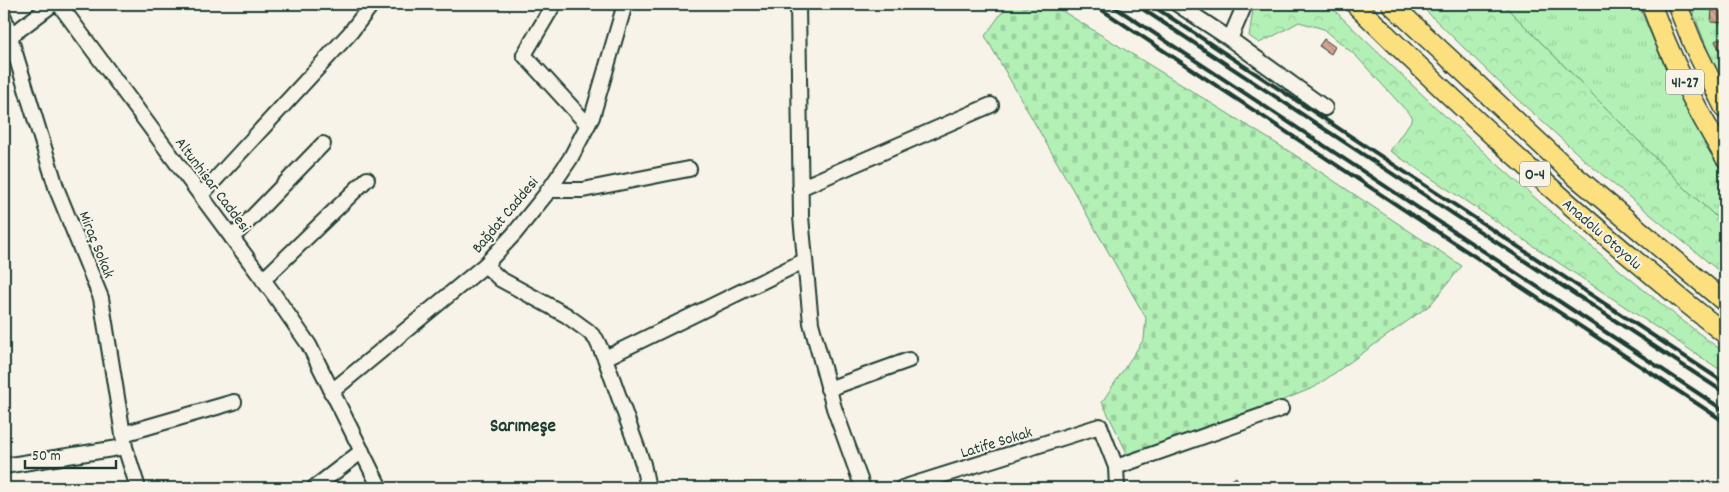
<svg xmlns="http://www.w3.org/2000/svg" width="1729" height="492" viewBox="0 0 1729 492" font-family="Dekko,sans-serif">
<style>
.grass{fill:url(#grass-tufts);stroke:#699675}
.forest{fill:url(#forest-crowns);stroke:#699675}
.cemetery{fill:url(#cemetery-stones);stroke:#699675}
.building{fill:url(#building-back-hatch);stroke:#1f3d34}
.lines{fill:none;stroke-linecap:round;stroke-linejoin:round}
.minor-casing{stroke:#1f3d34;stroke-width:18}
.highway-casing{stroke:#1f3d34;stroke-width:22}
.minor{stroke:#f7f3e8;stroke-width:14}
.highway{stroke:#fce080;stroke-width:19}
.rail{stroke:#1f3d34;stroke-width:4}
.labels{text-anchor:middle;stroke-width:4;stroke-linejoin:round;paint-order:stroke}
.shield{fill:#f7f3e8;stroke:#60746a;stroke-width:1}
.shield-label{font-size:15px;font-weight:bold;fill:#1f3d34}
.street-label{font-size:16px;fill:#1f3d34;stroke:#f7f3e8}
.quarter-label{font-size:19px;font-weight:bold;fill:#1f3d34;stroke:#f7f3e8}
</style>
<defs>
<pattern id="grass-tufts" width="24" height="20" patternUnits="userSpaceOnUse" patternTransform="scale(1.25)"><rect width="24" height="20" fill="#b3f0b6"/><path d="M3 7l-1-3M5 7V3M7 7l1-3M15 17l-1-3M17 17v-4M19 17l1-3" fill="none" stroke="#9acf9d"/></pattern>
<pattern id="forest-crowns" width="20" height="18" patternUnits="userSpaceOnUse" patternTransform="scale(1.25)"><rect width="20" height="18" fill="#b3f0b6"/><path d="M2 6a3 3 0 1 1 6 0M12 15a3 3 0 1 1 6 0" fill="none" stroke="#9acf9d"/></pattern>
<pattern id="cemetery-stones" width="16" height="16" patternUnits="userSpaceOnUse" patternTransform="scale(1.25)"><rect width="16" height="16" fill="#b3f0b6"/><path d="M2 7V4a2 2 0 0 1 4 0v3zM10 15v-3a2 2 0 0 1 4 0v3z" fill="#9acf9d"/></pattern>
<pattern id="building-back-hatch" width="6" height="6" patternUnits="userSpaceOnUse" patternTransform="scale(1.25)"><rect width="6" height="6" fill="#daa590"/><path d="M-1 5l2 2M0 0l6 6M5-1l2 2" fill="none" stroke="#b08876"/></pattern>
</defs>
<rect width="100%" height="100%" fill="#f7f3e8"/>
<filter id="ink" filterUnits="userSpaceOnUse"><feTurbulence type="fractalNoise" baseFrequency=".02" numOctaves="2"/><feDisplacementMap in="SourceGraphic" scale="10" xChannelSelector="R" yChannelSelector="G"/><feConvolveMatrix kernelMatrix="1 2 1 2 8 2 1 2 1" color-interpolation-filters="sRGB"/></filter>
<g filter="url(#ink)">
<!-- grass -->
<path class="grass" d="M1503 4H1638L1667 72 1725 177V225L1689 192Z
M1690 4H1725V87L1713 64Z"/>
<!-- forest -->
<path class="forest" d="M1256 4H1328C1454 127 1583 247 1725 353V373L1390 151 1413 118 1356 56 1324 29 1299 22 1272 37 1259 43 1249 36 1253 10Z
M1419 4H1503L1689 192 1725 225V276L1589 164 1504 87Z"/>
<!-- cemetery -->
<path class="cemetery" d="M1008 4H1051L1295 155 1462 266 1430 305 1315 387 1235 420 1129 457 1102 402 1144 339 1146 318 985 36Z"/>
<!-- building -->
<path class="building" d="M1218 4H1232L1229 10Z
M1711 4H1725V10L1712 9Z
M1712 9 1725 10V23L1711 22Z
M1725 36V56L1723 57 1715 41Z
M1324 39 1335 47 1331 54 1319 46Z
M1236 477 1243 488H1220Z"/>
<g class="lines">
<defs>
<path id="minor" d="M59 4 273 293 309 345 380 488
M554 4 524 55 588 125
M798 4 801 217 811 323 834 408 863 488
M1177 4 1230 39 1325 108
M4 17 57 190 101 298 125 447 138 488
M1230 39 1245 4
M4 41 53 4
M800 188 991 105
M548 190H583L689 169
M201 195 350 33 372 4
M232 238 323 144
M485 265 500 279 566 315 588 331 596 339 605 358 643 464 648 488
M263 280 367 179
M605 358 804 261
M828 389 909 360
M331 392 485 265 514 234 547 193 570 159 592 117 625 4
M123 434 234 402
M4 466 125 447
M1116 467 1281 409
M314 488 362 451
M902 488 1100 426 1116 467 1117 488"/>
<path id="highway" d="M1355 4C1472 120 1595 231 1725 334
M1391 4 1575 176 1725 302
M1651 4C1670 57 1696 109 1725 157
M1677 4 1693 44 1725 109"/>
</defs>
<!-- minor casing -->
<use href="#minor" class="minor-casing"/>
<!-- highway casing -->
<use href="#highway" class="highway-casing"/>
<!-- minor -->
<use href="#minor" class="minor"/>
<!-- highway -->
<use href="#highway" class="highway"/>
<!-- rail -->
<path class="rail" d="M1093 4 1725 422
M1110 4 1725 411
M1135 4 1725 393
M1150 4 1725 383"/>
</g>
</g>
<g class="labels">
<!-- shield labels -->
<g class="shield">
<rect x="1666" y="69.5" width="38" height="25" rx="4"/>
<rect x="1520" y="161.5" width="30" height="25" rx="4"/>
</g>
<g class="shield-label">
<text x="1685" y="87">41-27</text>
<text x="1535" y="179">O-4</text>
</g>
<!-- street labels -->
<g class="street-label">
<text transform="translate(214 184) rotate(53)" y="6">Altunhisar Caddesi</text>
<text transform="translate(504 214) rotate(-50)" y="6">Bağdat Caddesi</text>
<text transform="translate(1603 233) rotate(41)" y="6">Anadolu Otoyolu</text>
<text transform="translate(98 244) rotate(68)" y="6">Miraç Sokak</text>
<text transform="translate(996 441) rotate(-17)" y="6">Latife Sokak</text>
</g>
<!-- quarter labels -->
<g class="quarter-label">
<text x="523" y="431">Sarımeşe</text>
</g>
</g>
<!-- margin -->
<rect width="1729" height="492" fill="none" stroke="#f7f3e8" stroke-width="20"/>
<rect x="10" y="10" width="1709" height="472" fill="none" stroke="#1f3d34" stroke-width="2" filter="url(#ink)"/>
<!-- scale -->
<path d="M25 460v8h91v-8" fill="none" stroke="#1f3d34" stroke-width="2.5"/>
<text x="32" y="460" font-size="15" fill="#1f3d34" stroke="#f7f3e8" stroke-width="4" paint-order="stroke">50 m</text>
</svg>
